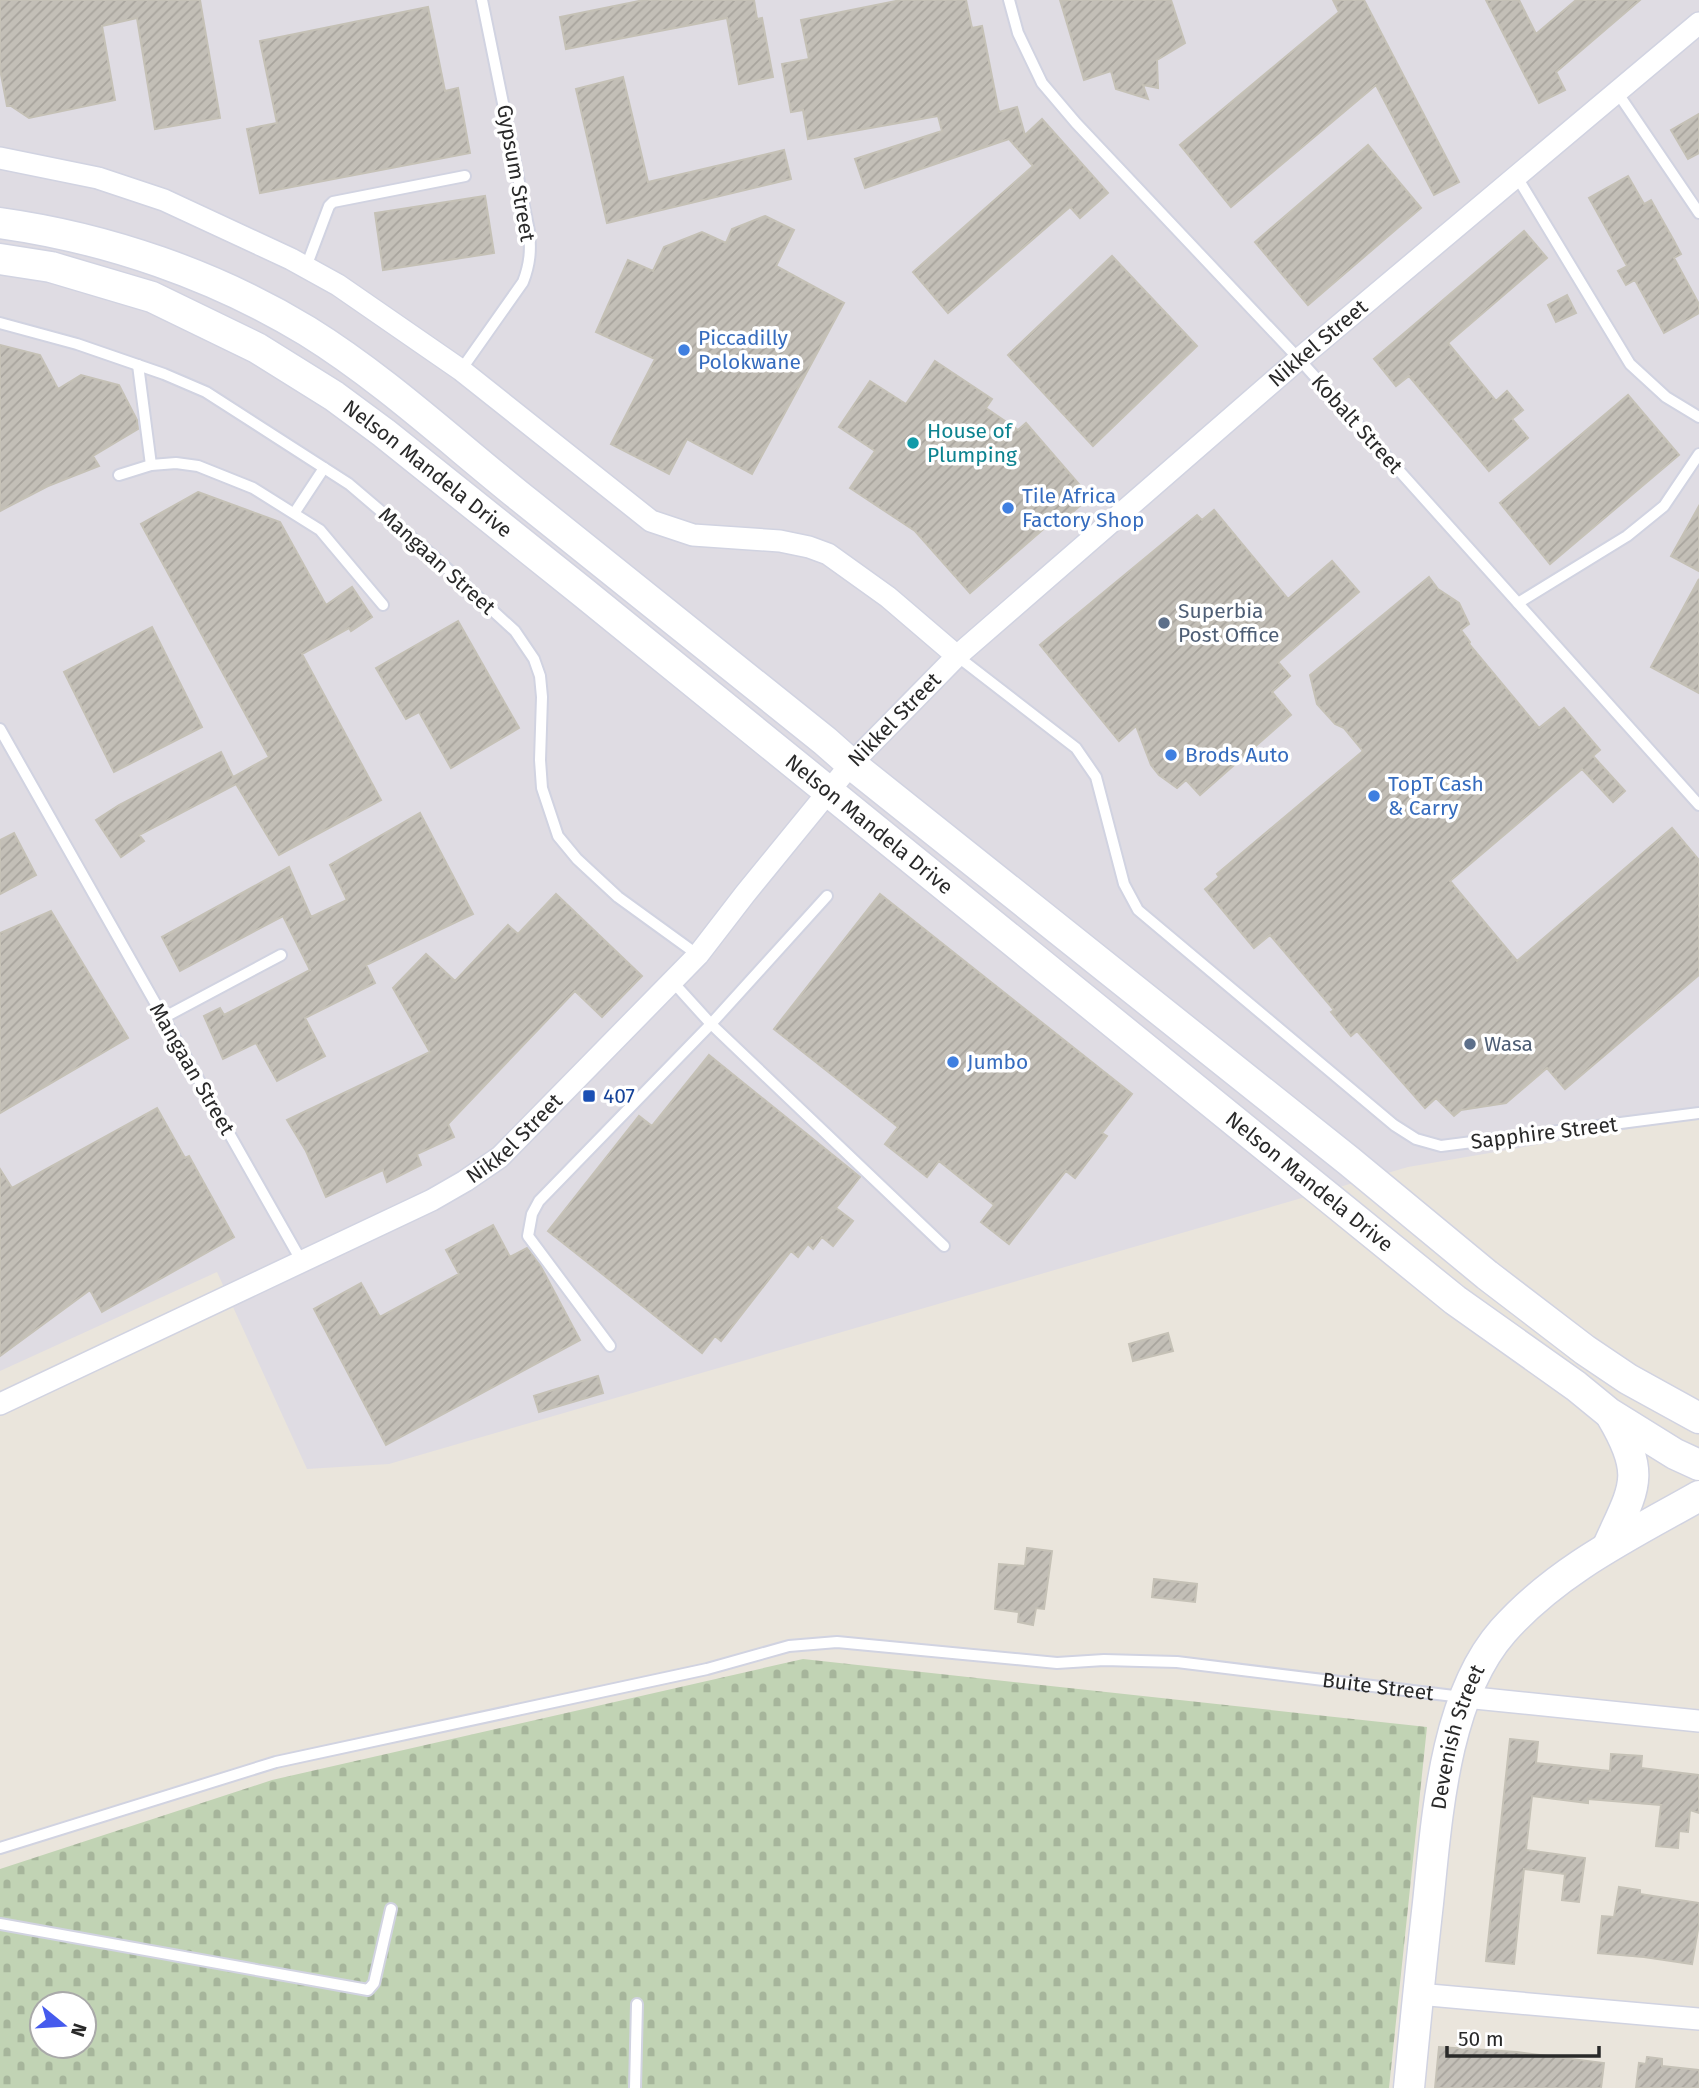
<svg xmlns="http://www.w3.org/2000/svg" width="1699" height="2088" viewBox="0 0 1699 2088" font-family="'Fira Sans',sans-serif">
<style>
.industrial{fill:#dfdce3}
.cemetery{fill:url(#cemetery-stones);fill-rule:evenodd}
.building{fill:url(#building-hatch);stroke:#c5c1b6;stroke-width:2}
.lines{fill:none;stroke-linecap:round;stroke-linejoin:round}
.service-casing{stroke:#d1d3e1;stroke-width:14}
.minor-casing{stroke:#d1d3e1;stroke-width:24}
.secondary-casing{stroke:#d1d3e1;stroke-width:33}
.service{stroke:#fff;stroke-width:10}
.minor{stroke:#fff;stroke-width:21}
.secondary{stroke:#fff;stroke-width:30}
.shop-dot{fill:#3f7fe0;stroke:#fff;stroke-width:2.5}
.culture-dot{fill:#0f9aa8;stroke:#fff;stroke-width:2.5}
.service-dot{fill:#5c6f8a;stroke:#fff;stroke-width:2.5}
.transit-dot{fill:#1a4fb4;stroke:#fff;stroke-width:2.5}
.labels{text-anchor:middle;stroke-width:7;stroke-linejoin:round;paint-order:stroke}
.street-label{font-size:21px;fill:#292929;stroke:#fff}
.shop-label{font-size:21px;fill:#366cbe;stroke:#fff;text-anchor:start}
.culture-label{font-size:21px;fill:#0d838f;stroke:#fff;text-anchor:start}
.service-label{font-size:21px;fill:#4e5e75;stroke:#fff;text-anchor:start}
.transit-label{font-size:21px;fill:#164399;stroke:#fff;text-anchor:start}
</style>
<defs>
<pattern id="cemetery-stones" width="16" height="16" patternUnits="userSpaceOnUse" patternTransform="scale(1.75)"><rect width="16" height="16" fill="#c1d3b4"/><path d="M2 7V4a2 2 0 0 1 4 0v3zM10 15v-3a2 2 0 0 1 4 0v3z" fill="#a6b59b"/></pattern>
<pattern id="building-hatch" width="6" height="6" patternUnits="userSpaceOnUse" patternTransform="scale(1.75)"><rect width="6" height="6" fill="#c3bfb7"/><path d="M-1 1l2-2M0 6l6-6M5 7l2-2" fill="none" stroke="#a8a49d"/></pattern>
</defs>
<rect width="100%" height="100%" fill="#eae5dc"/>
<!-- industrial -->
<path class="industrial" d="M0 0H1699V1117L1408 1167 389 1464 307 1469 217 1272 0 1371Z"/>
<!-- cemetery -->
<path class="cemetery" d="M803 1659 1427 1727 1389 2088H0V1869L272 1780ZM42 2004H84V2046H42Z"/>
<!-- building -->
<path class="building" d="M0 0H200L220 118 155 129 137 18 102 26 115 100 29 118 11 106H7L0 69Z
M644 0H754L757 19 762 18 773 77 739 84 727 18 566 49 560 17Z
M901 0H966L972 28 982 26 999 112 1017 107 1025 135 1042 119 1108 193 1080 218 1070 207 948 313 913 272 1033 166 1009 139 865 188 855 159 942 131 938 116 808 139 803 110 791 112 782 64 809 59 801 20Z
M1060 0H1171L1185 43 1157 60 1158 88 1143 85 1148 99 1116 89 1111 71 1084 80Z
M1333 0H1364L1459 182 1434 195 1376 85 1231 207 1180 145 1339 12Z
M1486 0H1519L1536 34 1576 0H1640L1556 72 1565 90 1539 103Z
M428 7 445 91 458 88 470 153 260 193 247 129 277 123 260 41Z
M623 77 648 182 784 150 791 179 607 223 576 89Z
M1699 114V153L1688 159 1671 130Z
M1368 145 1421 208 1308 305 1255 242Z
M1628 176 1644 204 1651 200 1673 239 1681 254 1674 258 1699 304V313L1664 333 1635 280 1626 285 1618 271 1627 266 1589 198Z
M485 196 494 253 383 270 375 213Z
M765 216 794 230 776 266 844 303 752 474 687 439 669 474 611 444 655 359 596 332 628 260 653 271 664 247 702 232 726 243 732 229Z
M1524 231 1547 258 1448 343 1496 401 1507 391 1523 410 1512 419 1528 438 1489 471 1409 376 1396 386 1374 359Z
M1112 256 1197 346 1093 446 1008 355Z
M1567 295 1576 313 1556 322 1548 305Z
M0 345 40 355 58 389 81 375 119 385 137 420 138 429 93 456 99 466 48 486 0 511Z
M935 361 992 399 986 408 1018 430 1026 423 1090 497 1059 524 1055 519 970 593 915 531 850 488 875 451 839 427 870 381 906 404Z
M1628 395 1679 455 1550 564 1500 503Z
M198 492 280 522 326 605 352 587 372 617 351 631 349 628 302 654 381 800 279 855 236 784 139 835 144 841 121 857 96 820 119 805 221 752 233 777 269 757 141 524Z
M1699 506V571L1671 556Z
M1214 510 1288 599 1332 561 1359 592 1278 662 1290 676 1272 692 1291 715 1200 795 1186 780 1177 788 1159 775 1151 765 1136 726 1119 741 1040 645 1197 515 1202 520Z
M1429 577 1438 589 1459 603 1469 624 1461 630 1470 642 1469 644 1539 728 1564 708 1600 750 1593 756 1625 791 1613 802 1582 769 1450 881 1517 961 1672 828 1699 860V975L1565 1089 1547 1068 1506 1103 1461 1110 1454 1116 1436 1098 1425 1108 1357 1031 1351 1036 1331 1012 1334 1010 1270 935 1254 948 1205 889 1219 877 1217 874 1363 751 1344 728 1335 724 1317 704 1310 675Z
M1699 579V693L1651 667Z
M458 621 519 728 451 768 419 712 406 719 376 668Z
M152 627 202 727 114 772 64 672Z
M420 813 473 914 366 965 375 983 305 1018 325 1056 277 1081 256 1043 223 1059 204 1016 220 1008 224 1015 310 970 283 916 180 971 162 937 289 867 311 917 347 900 330 865Z
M14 833 36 875 0 894V840Z
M556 894 642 976 602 1017 575 991 448 1124 454 1137 417 1154 421 1165 387 1182 383 1170 326 1197 306 1151 287 1120 430 1052 393 988 426 954 455 981 508 925 518 934Z
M880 894 1132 1094 1102 1133 1107 1136 1075 1178 1066 1171 1009 1244 981 1222 994 1205 939 1161 927 1177 885 1144 898 1127 774 1029Z
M51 911 128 1038 0 1113V933Z
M709 1055 860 1177 836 1208 853 1221 833 1246 822 1237 813 1249 808 1244 798 1257 791 1251 721 1341 715 1336 702 1353 548 1231 639 1116 652 1126Z
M157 1108 185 1158 189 1156 234 1237 102 1312 90 1290 0 1356V1169L12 1188Z
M493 1225 510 1257 527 1248 540 1265 580 1340 386 1445 314 1309 361 1283 380 1317 459 1274 446 1250Z
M1168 1333 1173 1351 1133 1361 1129 1344Z
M598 1376 603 1393 539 1412 534 1396Z
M1027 1548 1052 1551 1044 1609 1036 1608 1033 1625 1018 1622 1019 1612 995 1609 999 1564 1025 1566Z
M1154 1579 1197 1584 1195 1602 1152 1597Z
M1510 1739 1538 1742 1536 1763 1610 1771 1611 1754 1642 1756 1641 1768 1699 1775V1813L1690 1810 1688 1832 1679 1831 1678 1848 1656 1846 1661 1805 1588 1799V1803L1532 1796 1526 1850 1585 1858 1579 1902 1562 1900 1565 1874 1524 1869 1514 1964 1486 1961Z
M1619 1887 1640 1890V1894L1699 1903V1924L1692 1964 1644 1957 1598 1953 1602 1916 1614 1917Z
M1439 2047 1517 2052 1604 2063 1601 2088H1435Z
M1647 2057 1662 2059V2066L1699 2070V2088H1636L1639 2063 1646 2064Z"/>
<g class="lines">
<defs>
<g id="service">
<path d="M1009 0 1018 33 1042 83 1076 123 1299 359 1699 805"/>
<path d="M1617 92 1699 213"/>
<path d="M1517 177 1630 364 1666 397 1699 417"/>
<path d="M306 267 329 206 333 202 465 176"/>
<path d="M0 323 77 344 164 374 206 392 349 484 430 553 515 631 534 659 540 676 542 697 540 760 542 788 558 836 577 859 618 897 698 955"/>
<path d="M138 365 151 465"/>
<path d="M461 370 523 282C530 264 531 250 529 231L482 0"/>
<path d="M119 475 151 465 176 463 198 466 253 488 320 530 383 605"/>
<path d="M295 512 324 468"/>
<path d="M1518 603 1627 536 1664 506 1699 454"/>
<path d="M957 656 1076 748 1096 777 1124 884 1138 910 1394 1125 1416 1139 1441 1146 1699 1113"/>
<path d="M0 729 302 1262"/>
<path d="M672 981 711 1024 944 1246"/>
<path d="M163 1018 281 955"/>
<path d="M610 1346 528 1236 532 1214 539 1201 711 1024 827 896"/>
<path id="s1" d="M0 1848 276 1762 707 1669 789 1646 837 1642 1057 1663 1104 1660 1177 1662 1462 1697"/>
<path d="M0 1924 368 1990 374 1983 391 1909"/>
<path d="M635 2088 637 2004"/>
</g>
<g id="minor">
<path d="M0 158 98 178 164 200 291 259 338 285 461 370 651 521 693 535 780 541 809 547 828 554 888 597 957 656"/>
<path id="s2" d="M0 1404 432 1200 465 1181 500 1157 698 955 745 894 851 764 957 656 1299 359 1699 23"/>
<path d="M1465 1697 1699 1721"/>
<path d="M1418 1994 1699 2019"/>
</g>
<g id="secondary">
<path d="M0 223C107 238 215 275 307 331 386 380 455 445 528 503 627 583 726 662 825 741L851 764 1349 1161 1487 1275 1585 1350 1628 1379 1699 1418"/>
<path id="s3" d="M0 259 51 267 152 297 257 348 334 396 384 433 584 593 1455 1300 1576 1386 1609 1413 1675 1454 1699 1465"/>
<path d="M1608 1546C1634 1488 1647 1476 1612 1417"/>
<path id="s4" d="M1409 2088C1415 2026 1421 1965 1428 1903 1437 1818 1444 1698 1503 1631 1557 1570 1630 1535 1699 1496"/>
</g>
</defs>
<!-- service casing -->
<use href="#service" class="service-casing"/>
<!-- minor casing -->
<use href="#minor" class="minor-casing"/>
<!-- secondary casing -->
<use href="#secondary" class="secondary-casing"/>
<!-- service -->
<use href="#service" class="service"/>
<!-- minor -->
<use href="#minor" class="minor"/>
<!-- secondary -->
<use href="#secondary" class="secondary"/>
</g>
<!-- markers -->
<g class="shop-dot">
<circle cx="684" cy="350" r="7"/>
<circle cx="1008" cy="508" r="7"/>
<circle cx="1171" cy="755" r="7"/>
<circle cx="1374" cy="796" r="7"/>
<circle cx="953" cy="1062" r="7"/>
</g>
<circle class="culture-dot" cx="913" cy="443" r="7"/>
<g class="service-dot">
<circle cx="1164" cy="623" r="7"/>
<circle cx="1470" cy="1044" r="7"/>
</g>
<rect class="transit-dot" x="582" y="1089" width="14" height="14" rx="3.5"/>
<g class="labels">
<!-- street labels -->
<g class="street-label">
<text transform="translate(516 173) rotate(80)" y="7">Gypsum Street</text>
<text dy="7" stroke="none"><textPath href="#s2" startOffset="1715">Nikkel Street</textPath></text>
<text transform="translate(1357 424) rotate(48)" y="7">Kobalt Street</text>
<text dy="7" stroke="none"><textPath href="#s3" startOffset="483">Nelson Mandela Drive</textPath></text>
<text transform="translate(437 561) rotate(42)" y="7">Mangaan Street</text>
<text dy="7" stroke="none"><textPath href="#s2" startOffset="1148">Nikkel Street</textPath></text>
<text dy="7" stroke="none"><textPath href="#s3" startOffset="1050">Nelson Mandela Drive</textPath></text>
<text transform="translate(192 1069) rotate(60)" y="7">Mangaan Street</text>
<text transform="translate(1544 1133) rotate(-7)" y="7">Sapphire Street</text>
<text dy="7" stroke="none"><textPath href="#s2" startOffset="581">Nikkel Street</textPath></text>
<text dy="7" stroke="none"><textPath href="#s3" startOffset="1617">Nelson Mandela Drive</textPath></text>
<text dy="7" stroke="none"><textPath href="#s1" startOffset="1407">Buite Street</textPath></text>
<text dy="7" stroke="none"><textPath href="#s4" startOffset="355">Devenish Street</textPath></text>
</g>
<!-- shop labels -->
<g class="shop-label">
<text x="698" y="345">Piccadilly<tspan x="698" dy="24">Polokwane</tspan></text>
<text x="1022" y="503">Tile Africa<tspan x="1022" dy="24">Factory Shop</tspan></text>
<text x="1185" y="762">Brods Auto</text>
<text x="1388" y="791">TopT Cash<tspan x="1388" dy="24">&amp; Carry</tspan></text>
<text x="967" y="1069">Jumbo</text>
</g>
<!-- culture labels -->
<g class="culture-label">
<text x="927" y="438">House of<tspan x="927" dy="24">Plumping</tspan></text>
</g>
<!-- service labels -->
<g class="service-label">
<text x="1178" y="618">Superbia<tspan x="1178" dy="24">Post Office</tspan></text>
<text x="1484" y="1051">Wasa</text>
</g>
<!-- transit labels -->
<g class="transit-label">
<text x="603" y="1103">407</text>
</g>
</g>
<!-- north arrow -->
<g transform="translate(63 2025) rotate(108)"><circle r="33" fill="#ffffff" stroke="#a9a9a9" stroke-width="2"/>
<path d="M0-5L12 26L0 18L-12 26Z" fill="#465bed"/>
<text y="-10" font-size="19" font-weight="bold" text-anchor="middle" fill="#292929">N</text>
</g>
<!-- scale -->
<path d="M1447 2046v10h152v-10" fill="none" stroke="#292929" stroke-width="3.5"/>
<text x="1458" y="2046" font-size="21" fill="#292929" stroke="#ffffff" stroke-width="5" paint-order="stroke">50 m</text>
</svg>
